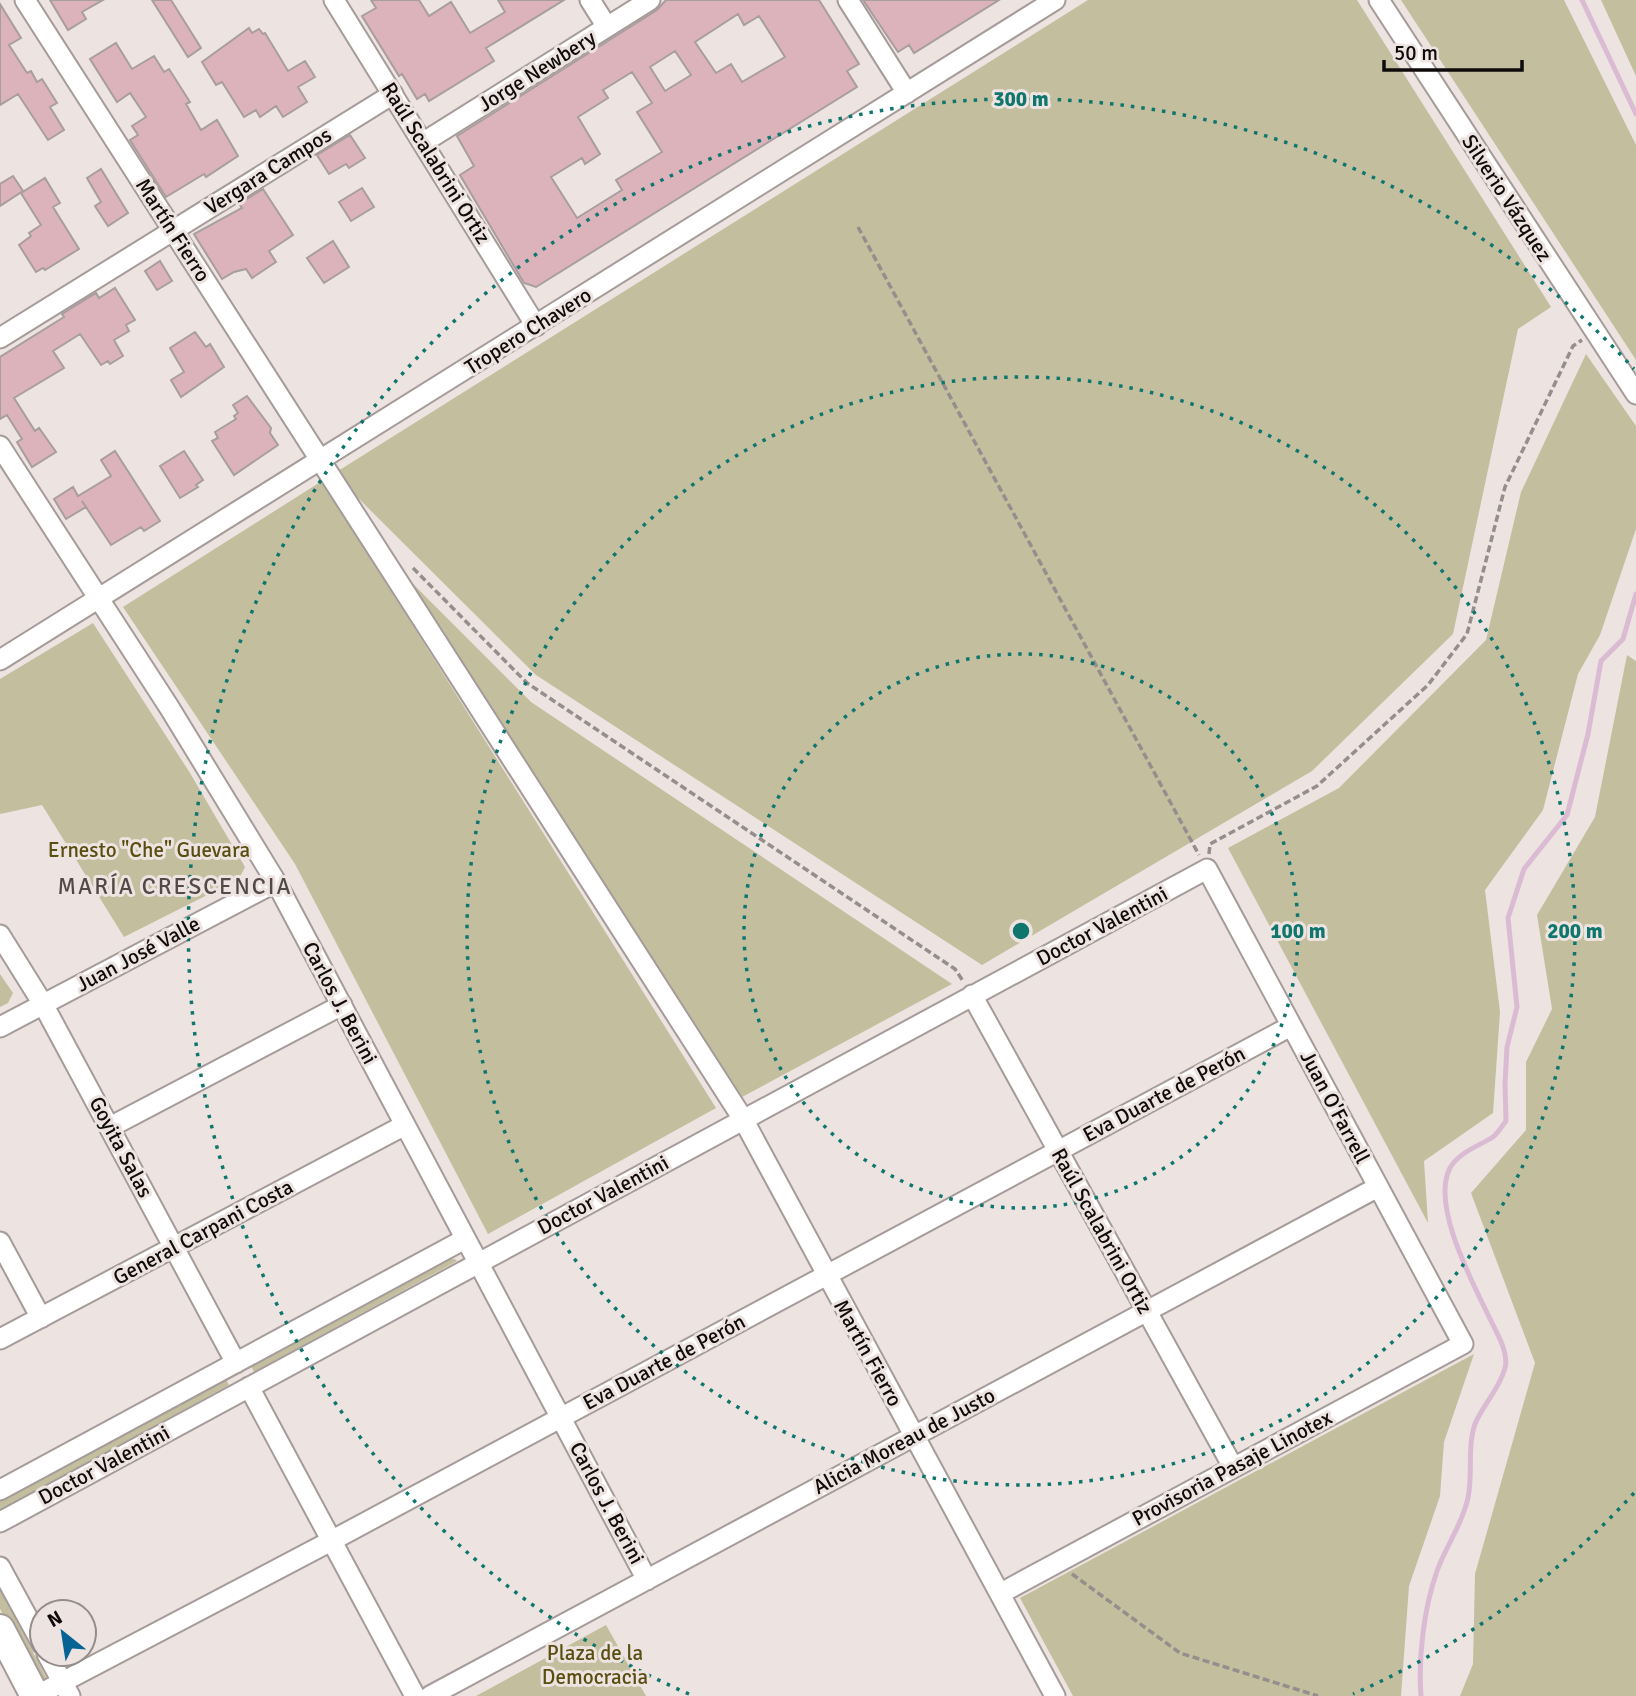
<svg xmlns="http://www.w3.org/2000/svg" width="1636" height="1696" viewBox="0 0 1636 1696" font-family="Signika,sans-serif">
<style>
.green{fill:#c3be9e}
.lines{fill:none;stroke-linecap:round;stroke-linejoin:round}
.stream{stroke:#dbbbd4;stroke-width:5}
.building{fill:#dcb3bb;stroke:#a89d9f;stroke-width:2;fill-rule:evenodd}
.street-casing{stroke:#a59b99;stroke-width:23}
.secondary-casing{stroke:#a59b99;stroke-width:32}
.path{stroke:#958e8c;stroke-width:3.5;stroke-dasharray:7 3.5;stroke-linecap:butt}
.street{stroke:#fff;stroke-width:19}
.secondary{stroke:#fff;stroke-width:28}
.ring{fill:none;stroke:#0f766e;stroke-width:3.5;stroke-dasharray:3.5 7}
.labels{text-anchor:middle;stroke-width:6;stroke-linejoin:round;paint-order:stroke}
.street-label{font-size:21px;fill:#0e0b0a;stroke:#ede3e0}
.park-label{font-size:21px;fill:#594e10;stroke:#ede3e0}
.neighbourhood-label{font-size:23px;letter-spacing:2px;fill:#534a48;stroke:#ede3e0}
.centre{fill:#0f766e;stroke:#ede3e0;stroke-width:3.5}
.ring-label{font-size:21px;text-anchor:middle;font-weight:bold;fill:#0f766e;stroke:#ede3e0;stroke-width:6;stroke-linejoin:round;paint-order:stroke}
</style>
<rect width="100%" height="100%" fill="#ede3e0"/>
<!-- green -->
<path class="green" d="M1088 0H1357L1551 307 1518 329 1453 634 1312 771 982 965 536 675 355 495 338 471Z
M1401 0H1564L1636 145V360Z
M1601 0H1636V76Z
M1586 354 1636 426V529L1600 635 1578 674 1543 810 1485 890 1500 1012 1493 1113 1424 1161 1428 1223 1228 848 1339 788 1486 640 1521 492Z
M322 481 716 1108 488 1234 295 864 123 607Z
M407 578 531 702 952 984 742 1097Z
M93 623 190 773 245 867 239 879 124 937 42 805 0 814V679Z
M1627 655 1636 661V1696H1460L1473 1664 1475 1574 1535 1363 1471 1193 1526 1130V1062L1552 1009 1537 915 1595 817Z
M0 974 13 993 8 1003 0 1007Z
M449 1259H455L457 1261 254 1372 251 1366Z
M1474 1354 1444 1442 1440 1496 1409 1586 1401 1696H1073L1020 1598Z
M226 1379 229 1385 13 1503 0 1514V1501Z
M0 1589 47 1679 39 1683 0 1609Z
M606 1625 646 1696H476Z"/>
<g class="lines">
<!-- stream -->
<path class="stream" d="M1582 0 1636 114
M1421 1696C1418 1657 1424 1608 1437 1571 1446 1546 1462 1525 1468 1498 1473 1474 1467 1447 1475 1424 1483 1405 1500 1388 1505 1368 1509 1354 1498 1335 1492 1323 1475 1287 1430 1206 1450 1168 1459 1152 1479 1146 1493 1137 1498 1133 1502 1126 1506 1121L1505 1084 1507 1047 1517 1007 1508 918 1524 869 1567 815 1588 734 1601 661 1623 639 1636 594"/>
</g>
<!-- building -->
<path class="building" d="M50 0H103L82 12 86 19 68 30Z
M152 0H171L201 48 188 57Z
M371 0H419L429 16 451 2 470 33 505 12 498 0H564L486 48 494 61 429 101 425 94 417 99 402 74 399 76 362 16 376 8Z
M666 0H819L859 64 847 71 857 87 536 287 524 283 460 175 474 166 457 136 657 10ZM738 14 744 25 759 16 785 57 742 82 731 64 716 73 695 42ZM675 51 691 75 665 91 650 67ZM632 72 652 103 637 112 662 152 616 180 622 190 577 218 551 177 582 158 585 164 600 154 578 117 608 98 603 90Z
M863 0H999L914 53 909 45 898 52Z
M0 4 21 38 9 45 27 73 31 71 37 82 42 79 57 103 50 107 64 130 48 140 18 94 0 105Z
M249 28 252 33 259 29 263 34 265 33 288 71 305 61 315 77 298 87 307 102 283 117 276 106 260 117 256 110 244 117 222 82 216 85 202 62Z
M116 43 132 69 154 56 164 72 169 69 190 102 186 104 201 130 217 120 238 156 206 177 204 174 166 197 130 140 138 135 132 126 146 117 130 93 117 102 90 59Z
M350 135 365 158 349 168 346 164 329 174 317 155Z
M101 169 128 213 108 226 95 206 101 202 87 178Z
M13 176 23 191 0 206V184Z
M45 178 60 203 53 207 79 249 45 270 43 268 36 272 19 245 31 236 29 233 41 225 21 193Z
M362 188 374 207 351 221 339 202Z
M263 189 293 235 269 251 276 262 252 278 246 269 234 272 222 279 194 234 242 208 239 204Z
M333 241 349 267 324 283 307 258Z
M160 261 172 281 157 290 145 271Z
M115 288 135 320 126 325 129 331 114 340 123 356 110 364 108 361 101 365 80 334 53 351 64 368 14 398 35 431 39 428 56 452 32 467 17 442 22 439 7 415 0 419V357L64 317 62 314 96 293 99 298Z
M195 332 206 347 210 344 224 367 181 397 171 380 184 372 170 348Z
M247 396 271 428 270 433 278 445 234 475 212 441 218 438 215 432 236 419 234 416 238 413 233 405Z
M115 451 160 521 144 531 141 527 111 545 82 501 86 507 66 519 54 499 73 487 78 496 111 476 101 460Z
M184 451 203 480 196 485 198 487 180 498 160 466Z"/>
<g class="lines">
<defs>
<path id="street" d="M25 0 743 1119 1055 1696
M334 0 536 326
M590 0 607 27
M848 0 907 93
M1379 0 1636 394
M424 142 650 0
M0 338 393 94
M0 446 169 707 276 882 647 1580
M0 660 1055 0
M0 935 43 1004 236 1363
M972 995 1233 1467
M0 1027 276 882
M110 1127 342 1005
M0 1242 41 1318
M0 1339 405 1125
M249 1387 415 1696
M0 1490 465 1239
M0 1522 1207 869 1463 1344 1001 1593
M0 1567 42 1644
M47 1654 70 1696
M36 1696 331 1541 1291 1026
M430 1696 1378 1187"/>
<path id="secondary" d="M0 1629 35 1696"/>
</defs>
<!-- street casing -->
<use href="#street" class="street-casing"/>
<!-- secondary casing -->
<use href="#secondary" class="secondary-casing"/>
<!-- path -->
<path class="path" d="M858 227 1199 855
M413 568 527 683 955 969 963 981
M1209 854 1210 844 1317 786 1428 685 1467 634 1505 487 1573 346 1582 340
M1072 1574 1180 1653 1318 1696"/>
<!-- street -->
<use href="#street" class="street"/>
<!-- secondary -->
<use href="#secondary" class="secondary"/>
</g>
<!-- distance rings -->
<g class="ring">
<circle cx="1021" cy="931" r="277"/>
<circle cx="1021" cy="931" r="554"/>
<path d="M1634 1493A832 832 0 0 1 1353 1694M689 1694A832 832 0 1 1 1634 369"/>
</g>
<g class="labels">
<!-- street labels -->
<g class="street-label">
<text transform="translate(537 71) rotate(-32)" y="7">Jorge Newbery</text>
<text transform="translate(436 163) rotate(58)" y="7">Raúl Scalabrini Ortiz</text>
<text transform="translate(268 171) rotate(-32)" y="7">Vergara Campos</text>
<text transform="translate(1507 198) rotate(57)" y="7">Silverio Vázquez</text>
<text transform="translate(173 230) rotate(57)" y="7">Martín Fierro</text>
<text transform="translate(528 331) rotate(-32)" y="7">Tropero Chavero</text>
<text transform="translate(1102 926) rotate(-28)" y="7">Doctor Valentini</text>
<text transform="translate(138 954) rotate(-28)" y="7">Juan José Valle</text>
<text transform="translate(340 1003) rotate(62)" y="7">Carlos J. Berini</text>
<text transform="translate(1164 1094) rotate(-28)" y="7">Eva Duarte de Perón</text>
<text transform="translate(1335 1107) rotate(62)" y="7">Juan O'Farrell</text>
<text transform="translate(121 1147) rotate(62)" y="7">Goyita Salas</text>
<text transform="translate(603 1195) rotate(-28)" y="7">Doctor Valentini</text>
<text transform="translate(1102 1231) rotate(61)" y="7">Raúl Scalabrini Ortiz</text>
<text transform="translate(203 1232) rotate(-28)" y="7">General Carpani Costa</text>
<text transform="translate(868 1353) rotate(61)" y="7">Martín Fierro</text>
<text transform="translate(664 1362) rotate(-28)" y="7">Eva Duarte de Perón</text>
<text transform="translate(904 1441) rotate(-28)" y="7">Alicia Moreau de Justo</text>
<text transform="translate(104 1465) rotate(-28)" y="7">Doctor Valentini</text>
<text transform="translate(1232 1468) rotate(-28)" y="7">Provisoria Pasaje Linotex</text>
<text transform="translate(607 1503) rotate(62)" y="7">Carlos J. Berini</text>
</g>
<!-- park labels -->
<g class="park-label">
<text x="149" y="857">Ernesto "Che" Guevara</text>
<text x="595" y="1660">Plaza de la<tspan x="595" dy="24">Democracia</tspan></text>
</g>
<!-- neighbourhood labels -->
<g class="neighbourhood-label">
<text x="175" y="894">MARÍA CRESCENCIA</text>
</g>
</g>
<circle cx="1021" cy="931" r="10" class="centre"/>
<g class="ring-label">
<text x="1021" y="106">300 m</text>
<text x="1298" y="938">100 m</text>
<text x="1575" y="938">200 m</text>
</g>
<!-- north arrow -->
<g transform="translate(63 1633) rotate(330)"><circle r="33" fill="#ede3e0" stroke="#948d8a" stroke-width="2"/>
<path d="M0-5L12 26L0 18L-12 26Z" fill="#056494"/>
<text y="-10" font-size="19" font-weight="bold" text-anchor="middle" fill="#0e0b0a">N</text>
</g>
<!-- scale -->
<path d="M1384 60v10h138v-10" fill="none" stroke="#0e0b0a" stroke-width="3.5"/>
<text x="1394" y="60" font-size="21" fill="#0e0b0a" stroke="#ede3e0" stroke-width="5" paint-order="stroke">50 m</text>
</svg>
